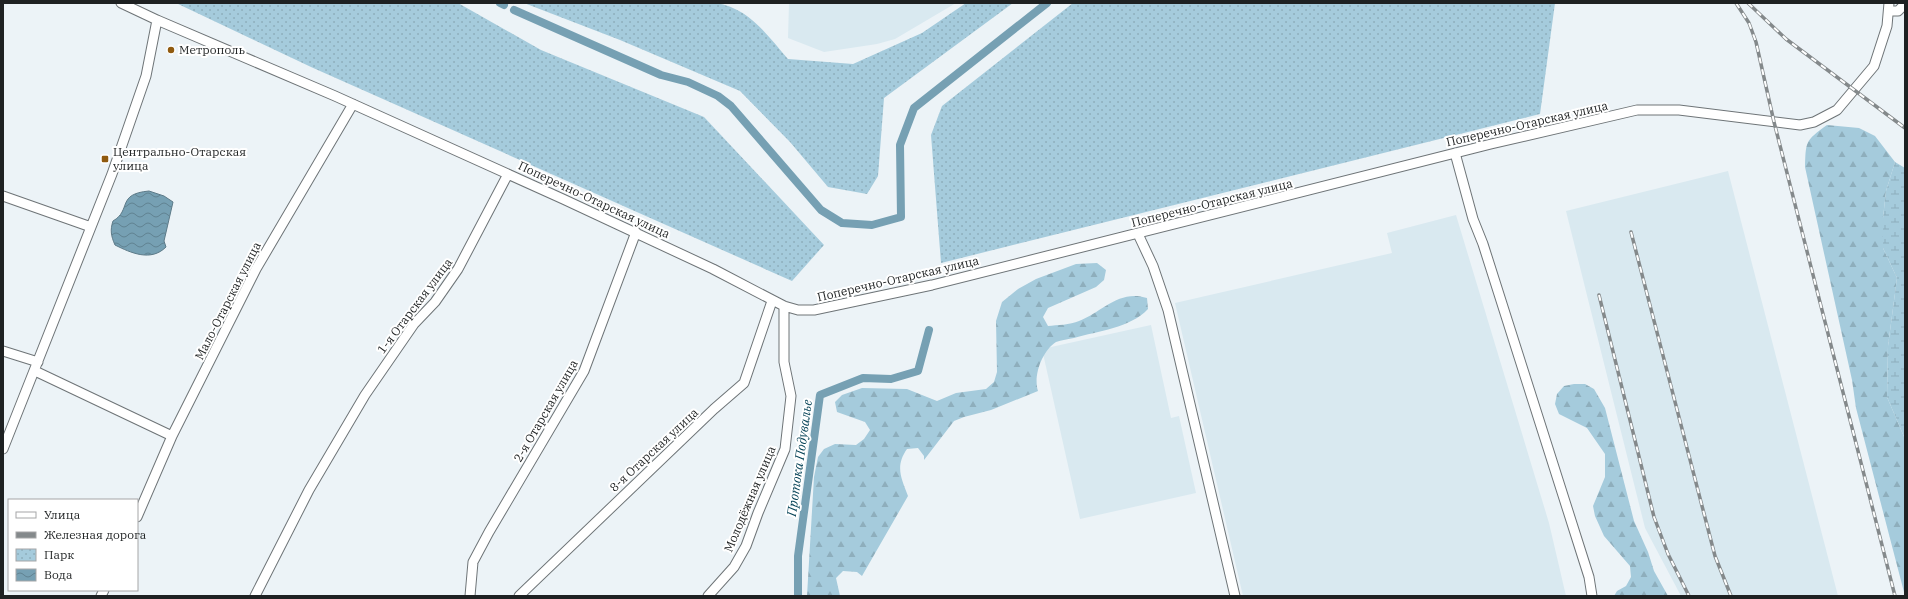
<svg xmlns="http://www.w3.org/2000/svg" width="1908" height="599" viewBox="0 0 1908 599" font-family="'IBM Plex Serif',serif">
<style>
.built{fill:#d9e9f0}
.forest{fill:url(#forest-firs)}
.wetland{fill:url(#wetland-marsh)}
.park{fill:url(#park-dots)}
.water{fill:url(#water-waves);stroke:#5c7a88}
.lines{fill:none;stroke-linecap:round;stroke-linejoin:round}
.canal{stroke:#76a0b3;stroke-width:8}
.minor-casing{stroke:#6e7477;stroke-width:11}
.minor{stroke:#fff;stroke-width:9}
.rail-casing{stroke:#84898b;stroke-width:3.5}
.rail{stroke:#fff;stroke-width:2;stroke-dasharray:6;stroke-linecap:butt}
.poi-dot{fill:#905a0f;stroke:#fff;stroke-width:1.5}
.labels{text-anchor:middle;stroke-width:4;stroke-linejoin:round;paint-order:stroke}
.poi-label{font-size:12px;fill:#1e2122;stroke:#fff;text-anchor:start}
.street-label{font-size:12px;fill:#1e2122;stroke:#fff}
.water-label{font-size:13px;font-style:italic;fill:#074458;stroke:#fff}
</style>
<defs>
<pattern id="forest-firs" width="22" height="20" patternUnits="userSpaceOnUse"><rect width="22" height="20" fill="#a5cbdc"/><path d="M5 1l3.5 6h-7zM16 11l3.5 6h-7z" fill="#8eaebc"/></pattern>
<pattern id="wetland-marsh" width="20" height="14" patternUnits="userSpaceOnUse"><rect width="20" height="14" fill="#a5cbdc"/><path d="M1 5h8M5 5V1M11 12h8M15 12V8" fill="none" stroke="#8eaebc"/></pattern>
<pattern id="park-dots" width="8" height="8" patternUnits="userSpaceOnUse"><rect width="8" height="8" fill="#a5cbdc"/><path d="M2 2h.1M6 6h.1" fill="none" stroke="#8eaebc" stroke-width="1.8" stroke-linecap="round"/></pattern>
<pattern id="water-waves" width="16" height="10" patternUnits="userSpaceOnUse"><rect width="16" height="10" fill="#76a0b3"/><path d="M0 5q4-4 8 0t8 0" fill="none" stroke="#608291"/></pattern>
</defs>
<rect width="100%" height="100%" fill="#ecf3f7"/>
<!-- built -->
<path class="built" d="M789 3H956L895 39 877 44 824 52 788 38Z
M1728 171 1838 596H1681L1645 528 1566 211Z
M1456 215 1549 523 1566 596H1243L1175 303 1392 253 1387 233Z
M1151 325 1171 418 1179 416 1196 493 1080 519 1042 349Z"/>
<!-- forest -->
<path class="forest" d="M1827 125 1859 128 1875 136 1895 162 1886 191 1883 218V248L1897 278 1888 346 1887 397 1905 439V596L1856 408 1852 380 1805 167C1806 141 1805 141 1827 125Z
M1097 263 1106 270 1104 280 1096 287 1048 308 1043 317 1048 326C1057 325 1070 325 1079 321 1102 312 1119 289 1147 298L1148 309C1130 328 1098 331 1074 338 1069 339 1061 340 1056 342 1042 351 1033 376 1038 391L991 410 964 417 954 421 924 460V456L918 448 907 449C895 466 901 478 908 496L862 576 857 572 843 571 836 578 840 596H807L814 477 818 457 824 449 835 444 856 445 864 439 870 430 865 422 837 412 835 402 842 395 862 388 907 389 937 401 956 393 986 389 994 382 997 372 996 321 1002 302 1018 289 1036 279 1076 264Z
M1574 384H1585L1594 389 1605 408 1634 521 1648 552 1654 571 1668 596H1614L1617 591 1626 586 1631 577 1630 566 1604 536 1595 516 1593 506 1605 477V454L1587 428 1559 414 1555 404 1557 394 1564 386Z"/>
<!-- wetland -->
<path class="wetland" d="M1895 162 1905 168V439L1887 397 1888 346 1897 278 1883 248V218L1886 191Z"/>
<!-- park -->
<path class="park" d="M176 3H458L541 50 704 117 824 245 792 281 311 67Z
M524 3H716C749 8 767 35 788 59L853 64 922 33 966 3H1013L884 98 878 176 867 194 828 187 790 142 740 91 620 40Z
M1073 3H1555L1540 114 941 263 931 135 942 106Z"/>
<!-- water -->
<path class="water" d="M149 191 164 196 173 202 164 241 166 247C151 262 131 253 115 245 111 236 110 230 113 221 132 210 116 194 149 191Z"/>
<g class="lines">
<!-- canal -->
<path class="canal" d="M500 3 504 5
M514 10 661 75 688 82 718 96 731 106 821 210 842 223 872 225 901 217 900 145 914 108 1047 3
M798 596V556L820 395 863 378 891 379 918 371 929 330"/>
<defs>
<path id="minor" d="M121 3 157 20 335 96 563 199 713 269 784 306 798 310H814L932 285 1491 144 1637 110H1679L1800 125 1814 122 1837 110 1874 66 1887 26 1889 3
M1889 11H1898L1905 4
M1455 153 1473 219 1483 244 1589 577 1592 596
M3 196 91 227
M1138 234 1153 266 1168 310 1235 596
M3 351 38 362
M35 371 172 436
M3 449 112 174 146 76 157 20
M137 517 172 436 256 269 353 104
M101 596 104 590
M255 596 309 490 365 395 414 324 435 302 458 269 508 174
M470 596 473 562 489 532 584 371 636 232
M519 596 714 409 744 383 772 301
M708 596 734 567 746 546 758 513 785 449 791 396 784 362V306"/>
</defs>
<!-- minor casing -->
<use href="#minor" class="minor-casing"/>
<!-- minor -->
<use href="#minor" class="minor"/>
<defs>
<path id="rail" d="M1736 3 1749 23 1756 42 1774 122 1895 596
M1748 3 1786 39 1905 128
M1631 232 1715 556 1731 596
M1599 295 1654 517 1668 554 1689 596"/>
</defs>
<!-- rail casing -->
<use href="#rail" class="rail-casing"/>
<!-- rail -->
<use href="#rail" class="rail"/>
</g>
<!-- markers -->
<g class="poi-dot">
<circle cx="171" cy="50" r="4"/>
<rect x="101" y="155" width="8" height="8" rx="2"/>
</g>
<g class="labels">
<!-- poi labels -->
<g class="poi-label">
<text x="179" y="54">Метрополь</text>
<text x="113" y="156">Центрально-Отарская<tspan x="113" dy="14">улица</tspan></text>
</g>
<!-- street labels -->
<g class="street-label">
<text transform="translate(1527 124) rotate(-13)" y="4">Поперечно-Отарская улица</text>
<text transform="translate(594 200) rotate(25)" y="4">Поперечно-Отарская улица</text>
<text transform="translate(1212 203) rotate(-14)" y="4">Поперечно-Отарская улица</text>
<text transform="translate(898 279) rotate(-13)" y="4">Поперечно-Отарская улица</text>
<text transform="translate(228 301) rotate(-63)" y="4">Мало-Отарская улица</text>
<text transform="translate(415 306) rotate(-53)" y="4">1-я Отарская улица</text>
<text transform="translate(546 411) rotate(-60)" y="4">2-я Отарская улица</text>
<text transform="translate(654 450) rotate(-43)" y="4">8-я Отарская улица</text>
<text transform="translate(750 499) rotate(-67)" y="4">Молодёжная улица</text>
</g>
<!-- water labels -->
<g class="water-label">
<text transform="translate(799 458) rotate(-82)" y="5">Протока Подувалье</text>
</g>
</g>
<!-- border -->
<rect width="1908" height="599" fill="none" stroke="#1e2122" stroke-width="8"/>
<!-- legend -->
<rect x="8" y="499" width="130" height="92" fill="#ffffff" stroke="#a5a6a7"/>
<rect x="16" y="512" width="20" height="6" fill="#ffffff" stroke="#a5a6a7"/>
<text x="44" y="519" font-size="12" fill="#1e2122">Улица</text>
<rect x="16" y="532" width="20" height="6" fill="#84898b" stroke="#a5a6a7"/>
<text x="44" y="539" font-size="12" fill="#1e2122">Железная дорога</text>
<rect x="16" y="549" width="20" height="12" fill="url(#park-dots)" stroke="#a5a6a7"/>
<text x="44" y="559" font-size="12" fill="#1e2122">Парк</text>
<rect x="16" y="569" width="20" height="12" fill="url(#water-waves)" stroke="#a5a6a7"/>
<text x="44" y="579" font-size="12" fill="#1e2122">Вода</text>
</svg>
